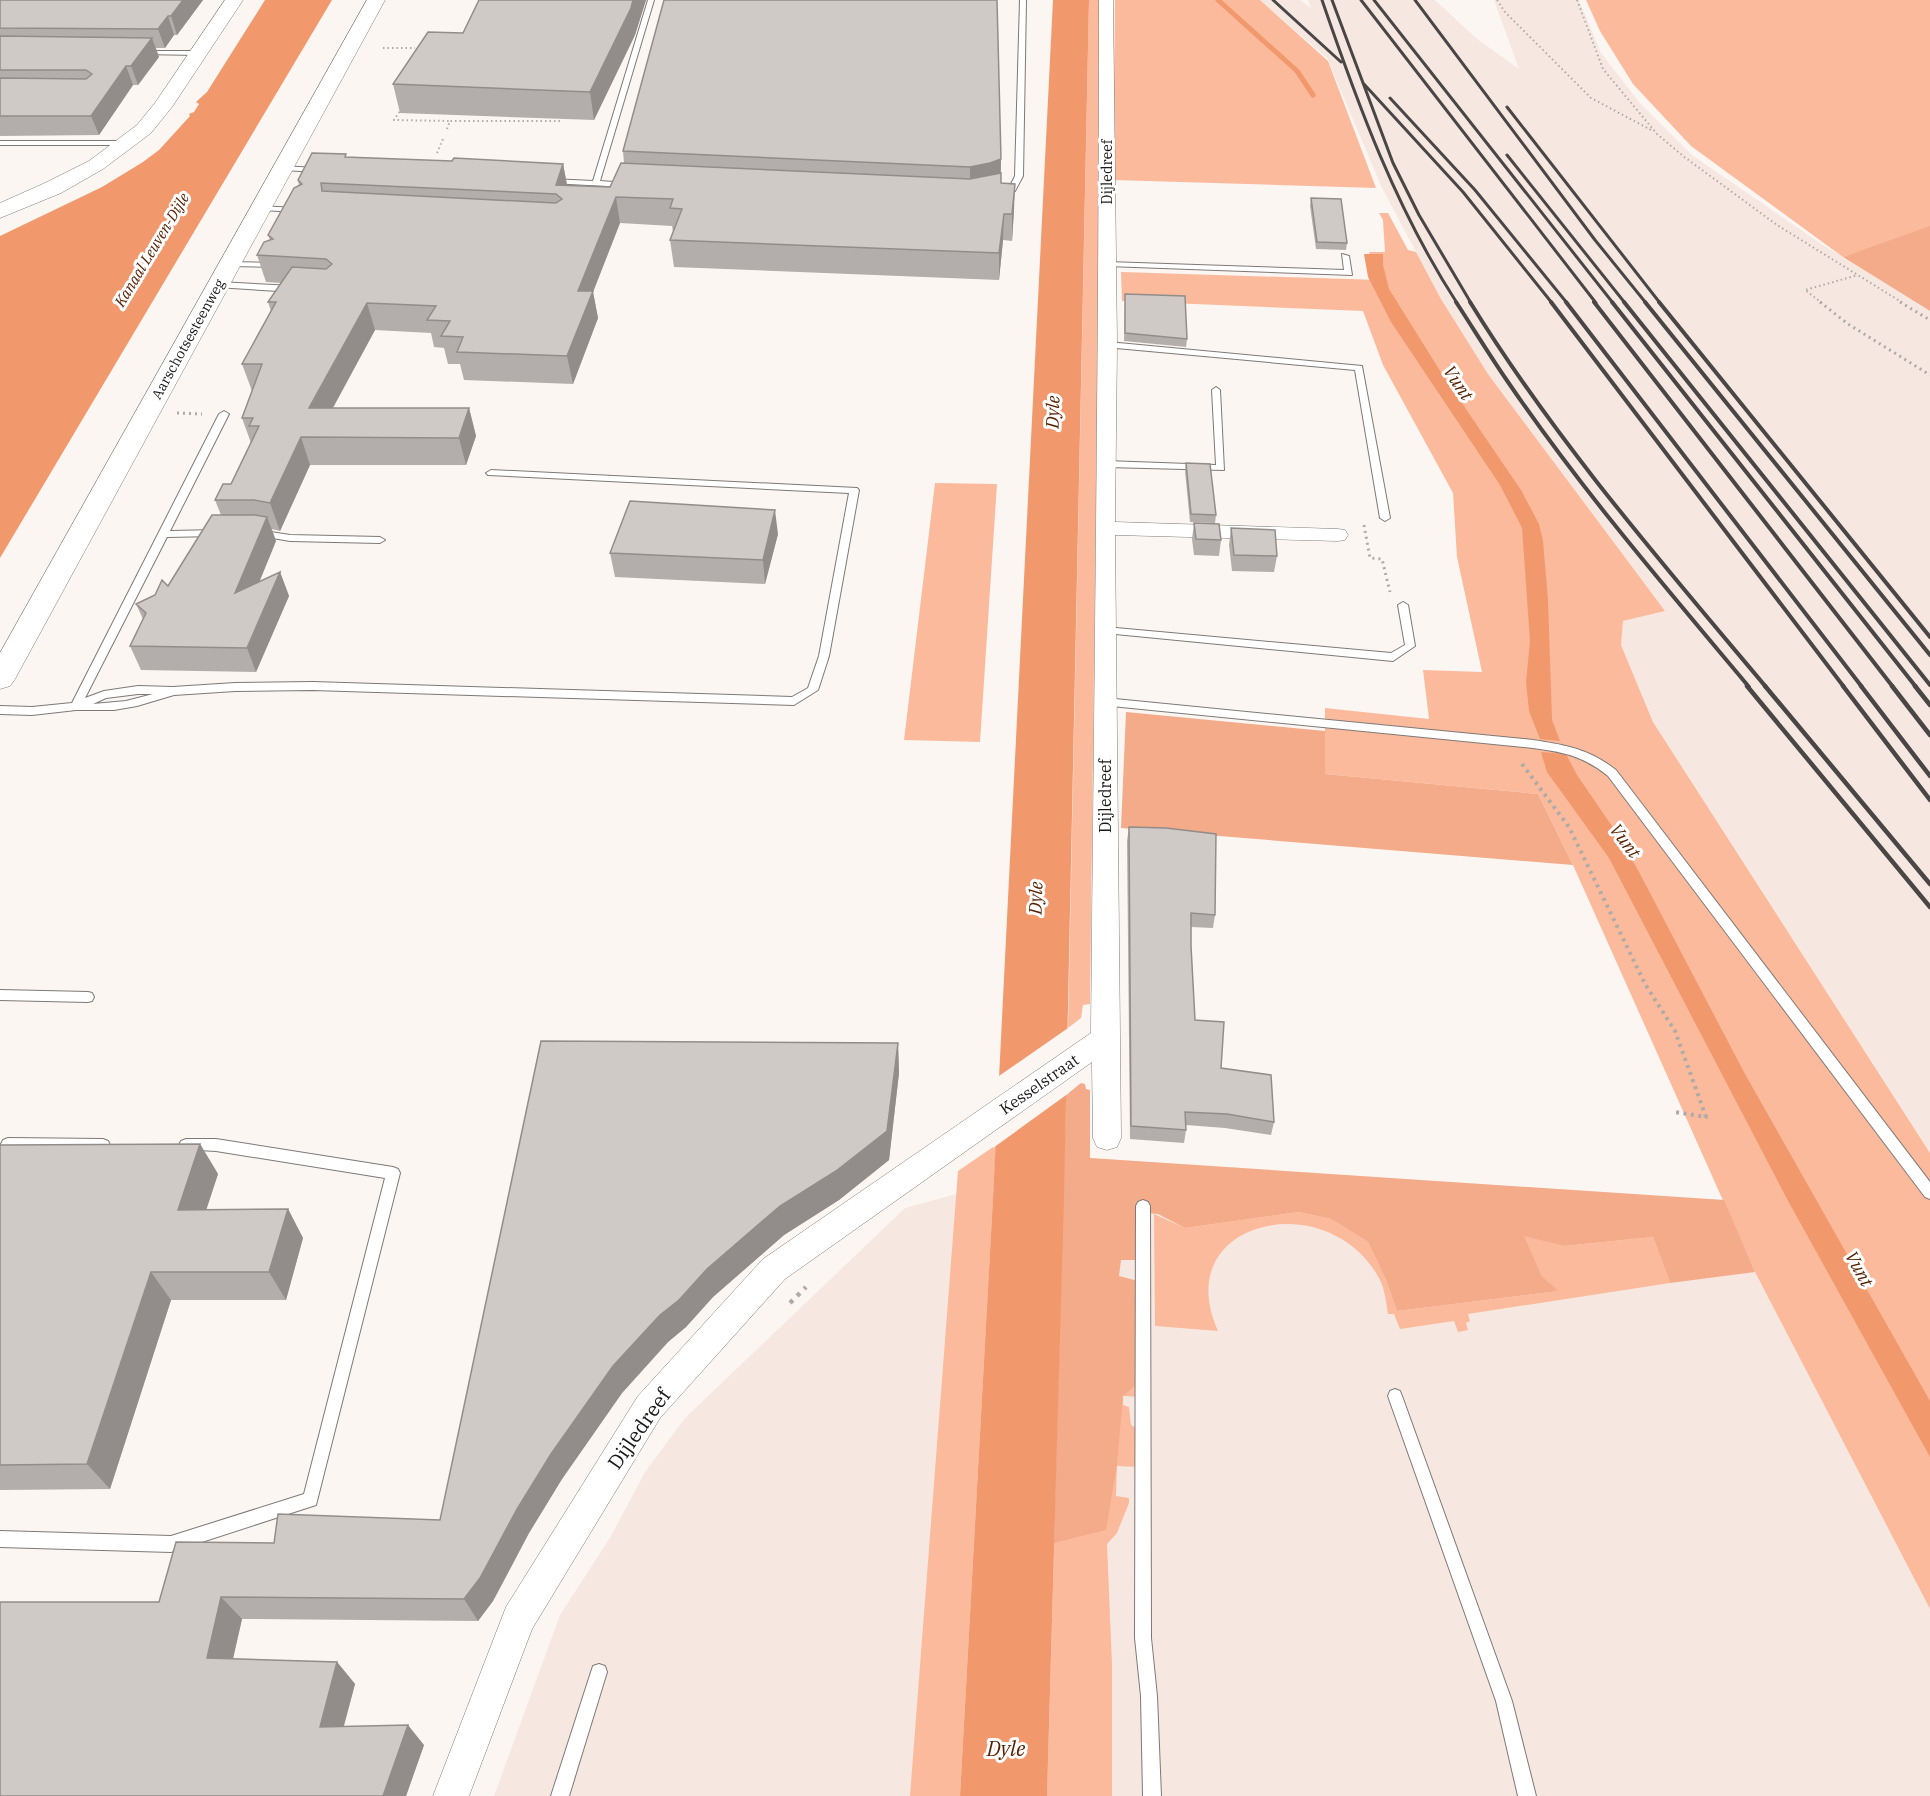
<svg xmlns="http://www.w3.org/2000/svg" width="1930" height="1796" viewBox="0 0 1930 1796" font-family="'IBM Plex Serif',serif">
<style>
.built{fill:#f6e8e1}
.green{fill:#fcba9c}
.forest{fill:#f4ab89}
.water{fill:#f2986d}
.pier{fill:#fcf6f3}
.lines{fill:none;stroke-linecap:round;stroke-linejoin:round}
.stream{stroke:#f2986d;stroke-width:5}
.lane-casing{stroke:#7e7976;stroke-width:2}
.street-casing{stroke:#7e7976;stroke-width:1}
.secondary-casing{stroke:#7e7976;stroke-width:1}
.primary-casing{stroke:#7e7976;stroke-width:1}
.path-far3{stroke:#aeaaa7;stroke-width:2;stroke-dasharray:1.5 3;stroke-linecap:butt}
.path-far2{stroke:#aeaaa7;stroke-width:3;stroke-dasharray:2 4;stroke-linecap:butt}
.path-far1{stroke:#aeaaa7;stroke-width:4;stroke-dasharray:3 4.5;stroke-linecap:butt}
.path{stroke:#aeaaa7;stroke-width:4.5;stroke-dasharray:4 6;stroke-linecap:butt}
.lane{fill:#fff;fill-rule:evenodd}
.street{fill:#fff;fill-rule:evenodd}
.secondary{fill:#fff;fill-rule:evenodd}
.primary{fill:#fff;fill-rule:evenodd}
.rail-far2{stroke:#494645;stroke-width:3}
.rail-far1{stroke:#494645;stroke-width:4}
.rail{stroke:#494645;stroke-width:4.5}
.wall{fill:#b3aeab}
.shaded-wall{fill:#928d8b}
.building{fill:#d0cac7;stroke:#928d8b;stroke-width:1.5;fill-rule:evenodd}
.labels{text-anchor:middle;stroke-width:6;stroke-linejoin:round;paint-order:stroke}
.far-street-label{font-size:14px;fill:#1a1817;stroke:#fff}
.far-water-label{font-size:15px;font-style:italic;fill:#572000;stroke:#fff}
.street-label{font-size:16px;fill:#1a1817;stroke:#fff}
.water-label{font-size:18px;font-style:italic;fill:#572000;stroke:#fff}
.near-street-label{font-size:20px;fill:#1a1817;stroke:#fff}
.near-water-label{font-size:21px;font-style:italic;fill:#572000;stroke:#fff}
</style>
<rect width="100%" height="100%" fill="#fcf6f3"/>
<!-- built -->
<path class="built" d="M1260 0H1300L1311 8 1308 0H1435L1476 38 1519 69 1494 0H1579L1601 53 1640 103 1692 155 1820 243 1930 311V1153L1653 722 1621 645 1623 621 1664 611 1488 374 1441 299 1382 188 1327 58Z
M1089 1158 1724 1200 1755 1272 1930 1609V1796H494L560 1615 611 1536 645 1472 685 1418 905 1208Z"/>
<!-- green -->
<path class="green" d="M1089 0H1102L1090 1004 1083 1005 1081 1018 1068 1028Z
M1115 0H1260L1328 61 1376 188 1113 180Z
M1586 0H1930V229L1843 257 1691 146 1633 84 1600 31Z
M1379 213H1388L1408 250 1416 252 1441 299 1488 374 1665 611 1623 621 1621 645 1653 722 1930 1153V1609L1755 1272 1573 865 1538 794 1325 774V708L1429 719 1423 670 1482 672 1457 557 1453 493 1383 365 1363 311 1122 301 1121 272 1379 280 1369 252H1385L1383 220Z
M935 483 997 484 980 742 904 740Z
M996 1145 960 1796H910L958 1171Z
M1299 1212 1331 1219 1368 1242 1386 1280 1397 1311 1557 1291 1542 1276 1523 1235 1564 1246 1653 1237 1670 1283 1468 1314 1470 1321 1466 1323 1468 1330 1458 1332 1454 1321 1400 1329 1394 1314H1388C1386 1302 1385 1289 1379 1278 1327 1184 1168 1220 1218 1331L1155 1326 1154 1214 1185 1228Z
M1059 1376 1140 1382V1397L1123 1396V1405L1129 1407 1131 1425 1139 1430 1138 1467 1117 1466 1116 1496 1129 1498V1503L1117 1533 1107 1544 1112 1664V1796H1047Z"/>
<!-- forest -->
<path class="forest" d="M1930 226V311L1843 257Z
M1126 712 1325 731V774L1538 794 1573 865 1121 828Z
M1081 1083 1085 1084 1086 1089 1090 1090V1158L1724 1200 1755 1272 1670 1283 1653 1237 1564 1246 1524 1236 1542 1276 1558 1291 1397 1311 1386 1280 1368 1242 1331 1219 1299 1212 1185 1228 1158 1214 1137 1212 1138 1260H1121L1119 1276 1138 1281 1140 1382 1123 1396 1117 1465 1106 1530 1054 1543 1066 1095Z"/>
<!-- water -->
<path class="water" d="M265 0H332L0 558V236L102 187 143 162 159 150 190 116 189 114 194 112 199 104 196 102 207 92Z
M1053 0H1089L1064 1198 1047 1796H960L993 1198Z
M1364 254H1383V265L1389 289 1442 374 1521 490 1539 524 1543 541 1548 600 1552 720 1560 741 1540 739 1529 711 1526 682 1530 641 1522 528 1500 485 1391 322 1368 277Z
M1541 752 1566 754 1577 775 1618 835 1639 872 1745 1074 1930 1401V1457L1787 1199 1609 858 1547 772Z"/>
<!-- pier -->
<path class="pier" d="M1071 1026 1069 1093 993 1148 996 1078Z"/>
<g class="lines">
<!-- stream -->
<path class="stream" d="M1218 0 1297 71 1313 95"/>
<defs>
<path id="lane" d="M648 0H654L600 181 627 183 631 185 627 187 549 183 548 181 552 179 593 181Z
M1020 0H1026L1023 176 1015 191 1003 196 999 194 1009 188 1015 176Z
M143 51H198L201 53 198 55 141 54 140 53Z
M0 141H127L131 143 127 145H0Z
M280 166 318 168 322 170 318 172 283 170 279 168Z
M258 206 298 208 302 210 298 212 261 210 257 208Z
M1342 254 1349 256 1352 275 1107 266 1103 264 1107 262 1344 270Z
M227 262 275 263 279 265 275 267 230 266H227Z
M218 282 294 286 298 289 294 292 215 287V283Z
M1108 342 1362 366 1390 518 1385 521 1380 518 1355 370 1105 347V343Z
M1216 387 1220 390 1224 470 1106 467 1101 464 1106 461 1216 465 1212 390Z
M224 411 229 414 170 531 217 530 222 533 217 536 167 537 85 698 104 691 138 686 173 687 235 683 313 682 792 697 808 688 819 656 849 493 488 475 486 473 491 470 857 488 859 490 829 656 818 690 794 705 313 690 235 691 174 695 137 706 114 710H76L32 715 0 714V706L32 707 72 703 219 414ZM138 694H153L126 701 93 704 106 698Z
M258 530 290 535 380 537 385 540 380 543 290 541 255 535V531Z
M1403 602 1408 605 1415 646 1393 661 1105 633 1100 630 1105 627 1391 653 1405 645 1398 605Z
M1105 698 1533 740C1566 745 1589 749 1616 770L1930 1182V1199L1925 1197 1608 776C1583 756 1564 752 1533 748L1101 705 1100 702 1101 699Z
M0 990 88 992 92 993 94 997 92 1001 88 1002 0 1000Z
M8 1138 103 1139 108 1141 110 1145 108 1149 103 1151 8 1150 3 1148 1 1144 3 1140Z
M186 1139H216L393 1167 398 1169 400 1173 316 1505 171 1552 0 1547V1531L171 1536 304 1494 385 1178 216 1151 181 1149 179 1145 181 1141Z
M1143 1200 1148 1202 1150 1206 1151 1638 1157 1696 1161 1796H1143L1141 1696 1135 1638 1136 1206 1138 1202Z
M1395 1389 1400 1391 1402 1396 1512 1701 1536 1796H1518L1496 1701 1388 1396 1390 1391Z
M599 1664 605 1666 607 1672 569 1796H551L591 1672 593 1666Z"/>
<path id="street" d="M1099 0H1113L1117 345 1115 522 1338 529 1345 530 1348 535 1345 540 1338 541 1115 535 1121 1138 1117 1147 1107 1150 1097 1147 1093 1138 1092 1062 785 1279 660 1418 532 1629 469 1796H433L506 1607 638 1396 763 1259 1091 1033C1094 689 1099 344 1099 0Z"/>
<path id="secondary" d="M225 0H243L172 107 151 133 103 169 61 193 0 218V203L45 183 89 161 137 125 155 103Z"/>
<path id="primary" d="M367 0H385L15 679 10 686 0 689V653Z"/>
</defs>
<!-- lane casing -->
<use href="#lane" class="lane-casing"/>
<!-- street casing -->
<use href="#street" class="street-casing"/>
<!-- secondary casing -->
<use href="#secondary" class="secondary-casing"/>
<!-- primary casing -->
<use href="#primary" class="primary-casing"/>
<!-- path-far3 -->
<path class="path-far3" d="M1497 0 1505 12 1591 98 1653 131
M1577 0 1603 69 1657 134 1683 156 1777 225 1903 303
M383 48H415
M402 108 394 120 450 121
M447 129 450 121H562
M437 153 443 139
M1822 303 1805 290 1858 275"/>
<!-- path-far2 -->
<path class="path-far2" d="M1820 302 1848 324 1930 375
M1900 302 1930 320
M177 413 202 414
M1364 525 1370 558 1382 559 1390 592"/>
<!-- path-far1 -->
<path class="path-far1" d="M1522 764 1569 827 1645 984 1675 1031 1706 1117 1675 1112"/>
<!-- path -->
<path class="path" d="M790 1303 806 1287"/>
<!-- lane -->
<use href="#lane" class="lane"/>
<!-- street -->
<use href="#street" class="street"/>
<!-- secondary -->
<use href="#secondary" class="secondary"/>
<!-- primary -->
<use href="#primary" class="primary"/>
<!-- rail-far2 -->
<path class="rail-far2" d="M1273 0 1341 62
M1322 0C1358 105 1396 209 1457 303
M1332 0 1393 163 1419 215 1471 303
M1361 0 1596 303
M1374 0 1613 303
M1415 0 1595 240 1646 303
M1363 83 1463 192 1552 303
M1390 98 1475 190 1567 303
M1507 107 1660 303
M1507 155 1625 303"/>
<!-- rail-far1 -->
<path class="rail-far1" d="M1456 302C1473 328 1490 356 1508 382 1581 489 1666 588 1749 687
M1470 302C1555 440 1662 563 1766 687
M1551 302 1844 687
M1566 302 1862 687
M1594 302 1893 687
M1612 302 1916 687
M1624 302 1930 685
M1645 302 1930 655
M1659 302 1930 637"/>
<!-- rail -->
<path class="rail" d="M1747 686 1930 907
M1765 686 1930 884
M1843 686 1930 800
M1861 686 1930 776
M1892 686 1930 735
M1915 686 1930 705"/>
</g>
<!-- wall -->
<path class="wall" d="M0 0H203L177 35H174L165 48H156L159 57 138 85H133L99 135 0 136Z
M479 0H646L635 35 594 120 400 113 393 84 463 33Z
M623 151 1001 159V183L1014 210 1012 241 1003 240 999 280 674 267 670 240 673 232 672 226 620 223 593 292 598 318 573 384 464 380 460 364H448L444 348 434 347 431 333 375 330 333 408H469L476 436 466 465H310L280 531 272 529 276 541 259 582 280 572 289 596 256 672 141 670 130 646 143 619 136 604 155 595 168 586 221 515 215 500 231 484 251 443 242 418 252 391 242 364 271 311 268 302 281 283 266 282 257 255 270 240 268 235 299 186 298 180 347 157 452 161 563 164 567 185 610 187 624 163Z
M1311 198 1347 243 1346 250 1316 249 1310 206Z
M1125 302 1187 339 1186 347 1124 341Z
M1186 463 1216 515 1215 523 1190 522 1185 471Z
M1194 523 1221 540 1219 556 1194 555 1192 539Z
M1231 528 1277 556 1274 572 1232 571 1229 545Z
M778 534 765 584 615 577 610 553Z
M1129 827 1215 915 1213 928 1191 927V946L1195 1020 1221 1068 1274 1122 1271 1135 1225 1128 1186 1125V1130L1184 1143 1130 1139 1127 841Z
M898 1043 899 1073 889 1160 839 1200 784 1235 713 1297 686 1327 668 1342 622 1393 562 1479 529 1533 493 1601 478 1621 242 1619 233 1659 337 1662 355 1684 344 1726 424 1745 406 1796 159 1602 274 1543 440 1520Z
M200 1144 218 1174 206 1210 288 1209 303 1238 286 1300H171L110 1489 0 1490V1145Z"/>
<!-- shaded-wall -->
<path class="shaded-wall" d="M183 0H203L177 35 171 16Z
M633 0H646L635 35 594 120 590 92Z
M168 16 174 35 165 48 158 29Z
M152 38 159 57 138 85 131 66Z
M126 66 133 85 99 135 91 116Z
M1001 159 1000 188 970 197V167Z
M563 164 568 190 562 199 556 185Z
M1015 184 1014 210 1012 241V214Z
M616 197 620 223 593 292 598 318 573 384 567 356 578 291Z
M1004 214 1003 240 999 280V253Z
M367 303 375 330 318 435 309 408Z
M469 408 476 436 466 465 459 438Z
M301 437 310 465 280 531 270 503Z
M775 510 778 534 765 584 763 560Z
M267 517 276 541 245 617 235 593Z
M280 572 289 596 256 672 247 648Z
M898 1043 899 1073 889 1160 839 1200 784 1235 713 1297 686 1327 668 1342 622 1393 562 1479 529 1533 493 1601 478 1621 464 1599 517 1509 551 1454 613 1366Z
M200 1144 218 1174 197 1238 178 1210Z
M288 1209 303 1238 286 1300 269 1272Z
M151 1272 171 1300 110 1489 87 1464Z
M221 1597 242 1619 228 1680 207 1658Z
M337 1662 355 1684 338 1747 320 1727Z
M408 1725 424 1745 406 1796H383Z"/>
<!-- building -->
<path class="building" d="M0 0H183L171 16H168L158 29 0 28Z
M479 0H633L631 8 590 92 393 84 428 32 463 33Z
M664 0H997L1001 159 990 163 970 167 623 151Z
M0 36 152 38 131 66H126L91 116H0V78L86 79 92 74 86 70H0Z
M312 153 346 154 345 157 452 161 454 158 563 164 556 185 610 187 621 163 970 179 1001 173V183L1015 184 1012 214H1004L999 253 670 240 682 209 670 208 673 199 616 197 578 291H593L567 356 457 352 463 337 441 336 450 321 427 320 436 306 367 303 309 408H469L459 438 301 437 270 503 254 500H215L223 484H231L259 426H249L253 418H242L262 364H242L276 302H268L292 267 326 269 332 264 326 259 257 255 264 242 273 239 268 235 294 188 302 184 298 180ZM321 183 556 194 562 199 556 203 322 191Z
M1311 198 1341 199 1347 243 1317 242Z
M1125 294 1185 296 1187 339 1125 333Z
M1186 463 1210 464 1216 515 1191 514Z
M630 501 775 510 763 560 610 553Z
M212 515H255L267 517 235 593 280 572 247 648 130 646 146 613 136 604 155 595 162 580 168 586Z
M1194 523 1219 524 1221 540 1196 539Z
M1231 528 1275 530 1277 556 1234 555Z
M1129 827 1166 828 1216 834 1215 915 1191 913V946L1195 1020 1224 1022 1221 1068 1271 1075 1274 1122 1227 1114 1185 1112 1186 1130 1131 1126Z
M541 1041 898 1043 887 1131 836 1171 780 1206 707 1269 679 1300 660 1315 613 1366 551 1454 517 1509 480 1578 464 1599 221 1597 207 1658 337 1662 320 1727 408 1725 383 1796H0V1602H159L176 1542 274 1543 278 1514 440 1520Z
M200 1144 178 1210 288 1209 269 1272H151L87 1464 0 1465V1145Z"/>
<g class="labels">
<!-- far-street labels -->
<g class="far-street-label">
<text transform="translate(1107 172) rotate(-90)" y="5">Dijledreef</text>
<text transform="translate(188 339) rotate(-61)" y="5">Aarschotsesteenweg</text>
</g>
<!-- far-water labels -->
<g class="far-water-label">
<text transform="translate(152 250) rotate(-59)" y="5">Kanaal Leuven-Dijle</text>
</g>
<!-- street labels -->
<g class="street-label">
<text transform="translate(1105 796) rotate(-90)" y="6">Dijledreef</text>
<text transform="translate(1039 1084) rotate(-35)" y="6">Kesselstraat</text>
</g>
<!-- water labels -->
<g class="water-label">
<text transform="translate(1458 383) rotate(56)" y="6">Vunt</text>
<text transform="translate(1053 412) rotate(-88)" y="6">Dyle</text>
<text transform="translate(1625 841) rotate(53)" y="6">Vunt</text>
<text transform="translate(1036 898) rotate(-88)" y="6">Dyle</text>
<text transform="translate(1859 1269) rotate(61)" y="6">Vunt</text>
</g>
<!-- near-street labels -->
<g class="near-street-label">
<text transform="translate(639 1429) rotate(-55)" y="7">Dijledreef</text>
</g>
<!-- near-water labels -->
<g class="near-water-label">
<text x="1006" y="1756">Dyle</text>
</g>
</g>
</svg>
